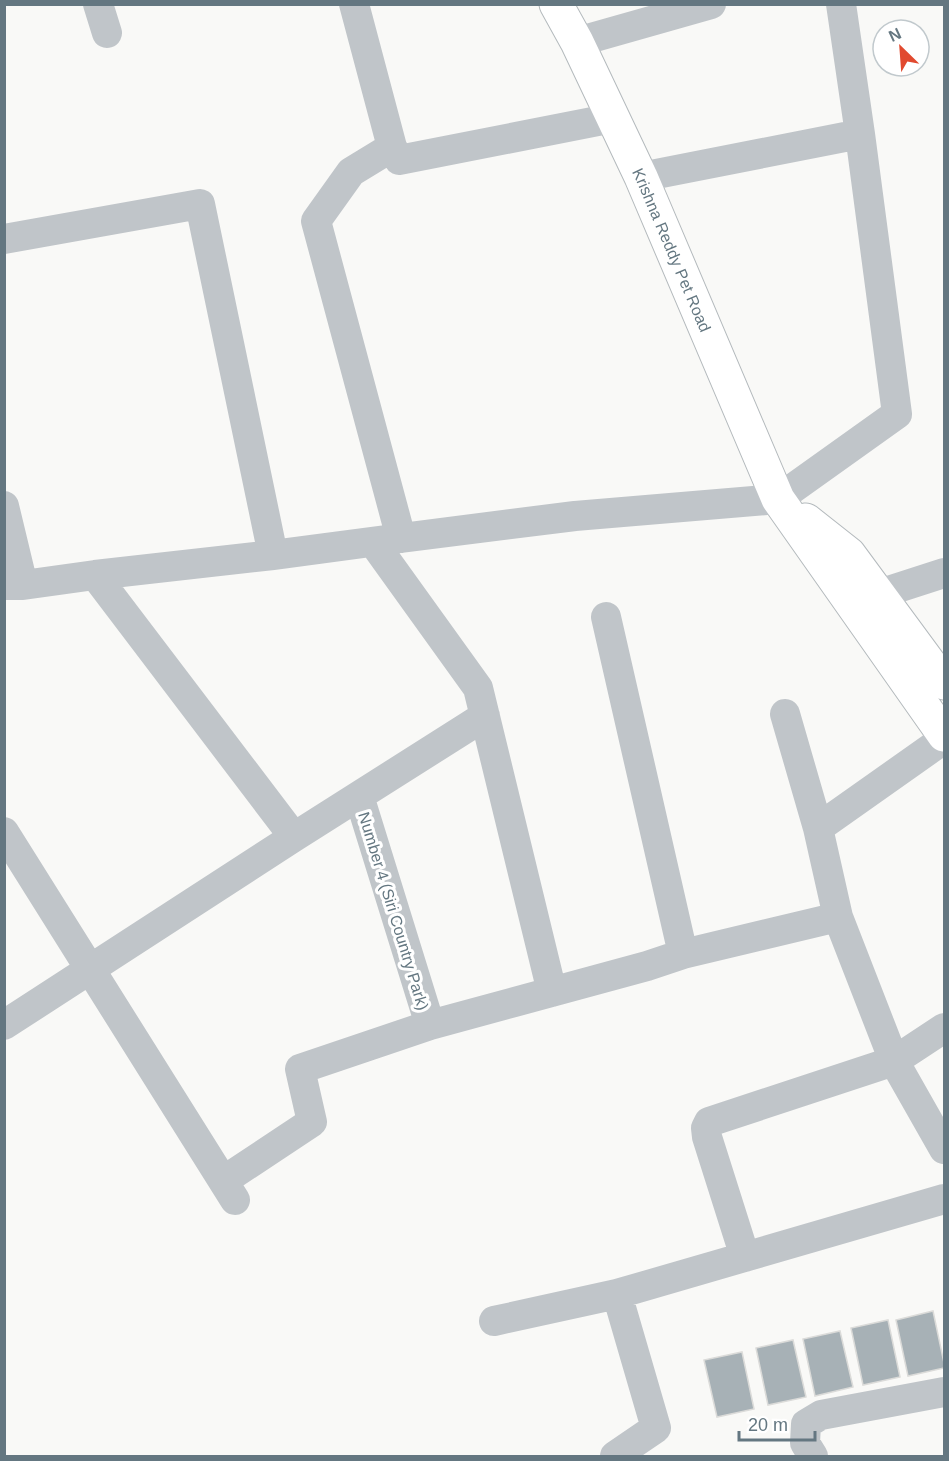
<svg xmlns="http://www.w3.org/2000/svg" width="949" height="1461" viewBox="0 0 949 1461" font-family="Helvetica,sans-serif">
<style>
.building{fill:#a7b1b6;stroke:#dbdbd9;stroke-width:1.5}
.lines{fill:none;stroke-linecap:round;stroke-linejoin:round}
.major-casing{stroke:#b4babd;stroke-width:35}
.minor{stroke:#c0c5c9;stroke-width:30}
.major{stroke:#fff;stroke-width:33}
.labels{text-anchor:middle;stroke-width:6;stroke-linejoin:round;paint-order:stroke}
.street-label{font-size:16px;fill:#647781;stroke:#fff}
</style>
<rect width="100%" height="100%" fill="#f9f9f7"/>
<!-- building -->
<path class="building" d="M933 1311 944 1363V1368L908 1376 896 1320Z
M888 1320 900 1377 863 1385 851 1328Z
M840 1331 853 1387 815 1396 803 1339Z
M793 1340 806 1397 768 1405 756 1348Z
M742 1352 754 1409 717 1417 704 1360Z"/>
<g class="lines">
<defs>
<g id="major">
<path id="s1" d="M556 4 577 42 641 177 778 499 944 735"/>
<path d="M806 520 849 554 944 683"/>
</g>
</defs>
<!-- major casing -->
<use href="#major" class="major-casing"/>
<!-- minor -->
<path class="minor" d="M98 4 107 33
M354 4 392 147 399 160 613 118
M577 42 711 4
M392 147 351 172 316 221 401 538
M641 177 860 134
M4 239 200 204 273 555
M4 506 23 585
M373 542 478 688 552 992
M95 575 294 837
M4 585H23L95 575 273 555 401 538 575 516 778 499 897 414 860 134 841 4
M879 594 944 573
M606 617 683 954
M359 796 430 1025
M818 828 944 739
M4 832 235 1200
M4 1025 294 837 485 716
M944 1028 894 1061 944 1149
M223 1181 312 1122 300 1069 430 1025 647 966 683 954 838 917 818 828 785 714
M745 1257 707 1137 706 1128 709 1122 894 1061 838 917
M494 1321 617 1294 944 1199
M615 1456 656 1428 617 1294
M813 1456 805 1443 806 1424 821 1415 944 1392"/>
<!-- major -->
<use href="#major" class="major"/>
</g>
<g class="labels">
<!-- street labels -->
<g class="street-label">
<text dy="6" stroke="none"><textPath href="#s1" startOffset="272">Krishna Reddy Pet Road</textPath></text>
<text transform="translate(394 911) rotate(73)" y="6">Number 4 (Siri Country Park)</text>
</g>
</g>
<!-- border -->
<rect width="949" height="1461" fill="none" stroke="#647781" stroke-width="12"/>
<!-- north arrow -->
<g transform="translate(901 48) rotate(335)"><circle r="28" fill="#ffffff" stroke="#c1c9cd" stroke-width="1.5"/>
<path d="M0-4.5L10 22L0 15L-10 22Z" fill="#e14a2f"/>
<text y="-9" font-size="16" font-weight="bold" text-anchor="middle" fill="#647781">N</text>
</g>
<!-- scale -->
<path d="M739 1431v9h76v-9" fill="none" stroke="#647781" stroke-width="3"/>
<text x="748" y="1431" font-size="18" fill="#647781" stroke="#ffffff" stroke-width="4.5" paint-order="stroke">20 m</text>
</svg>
